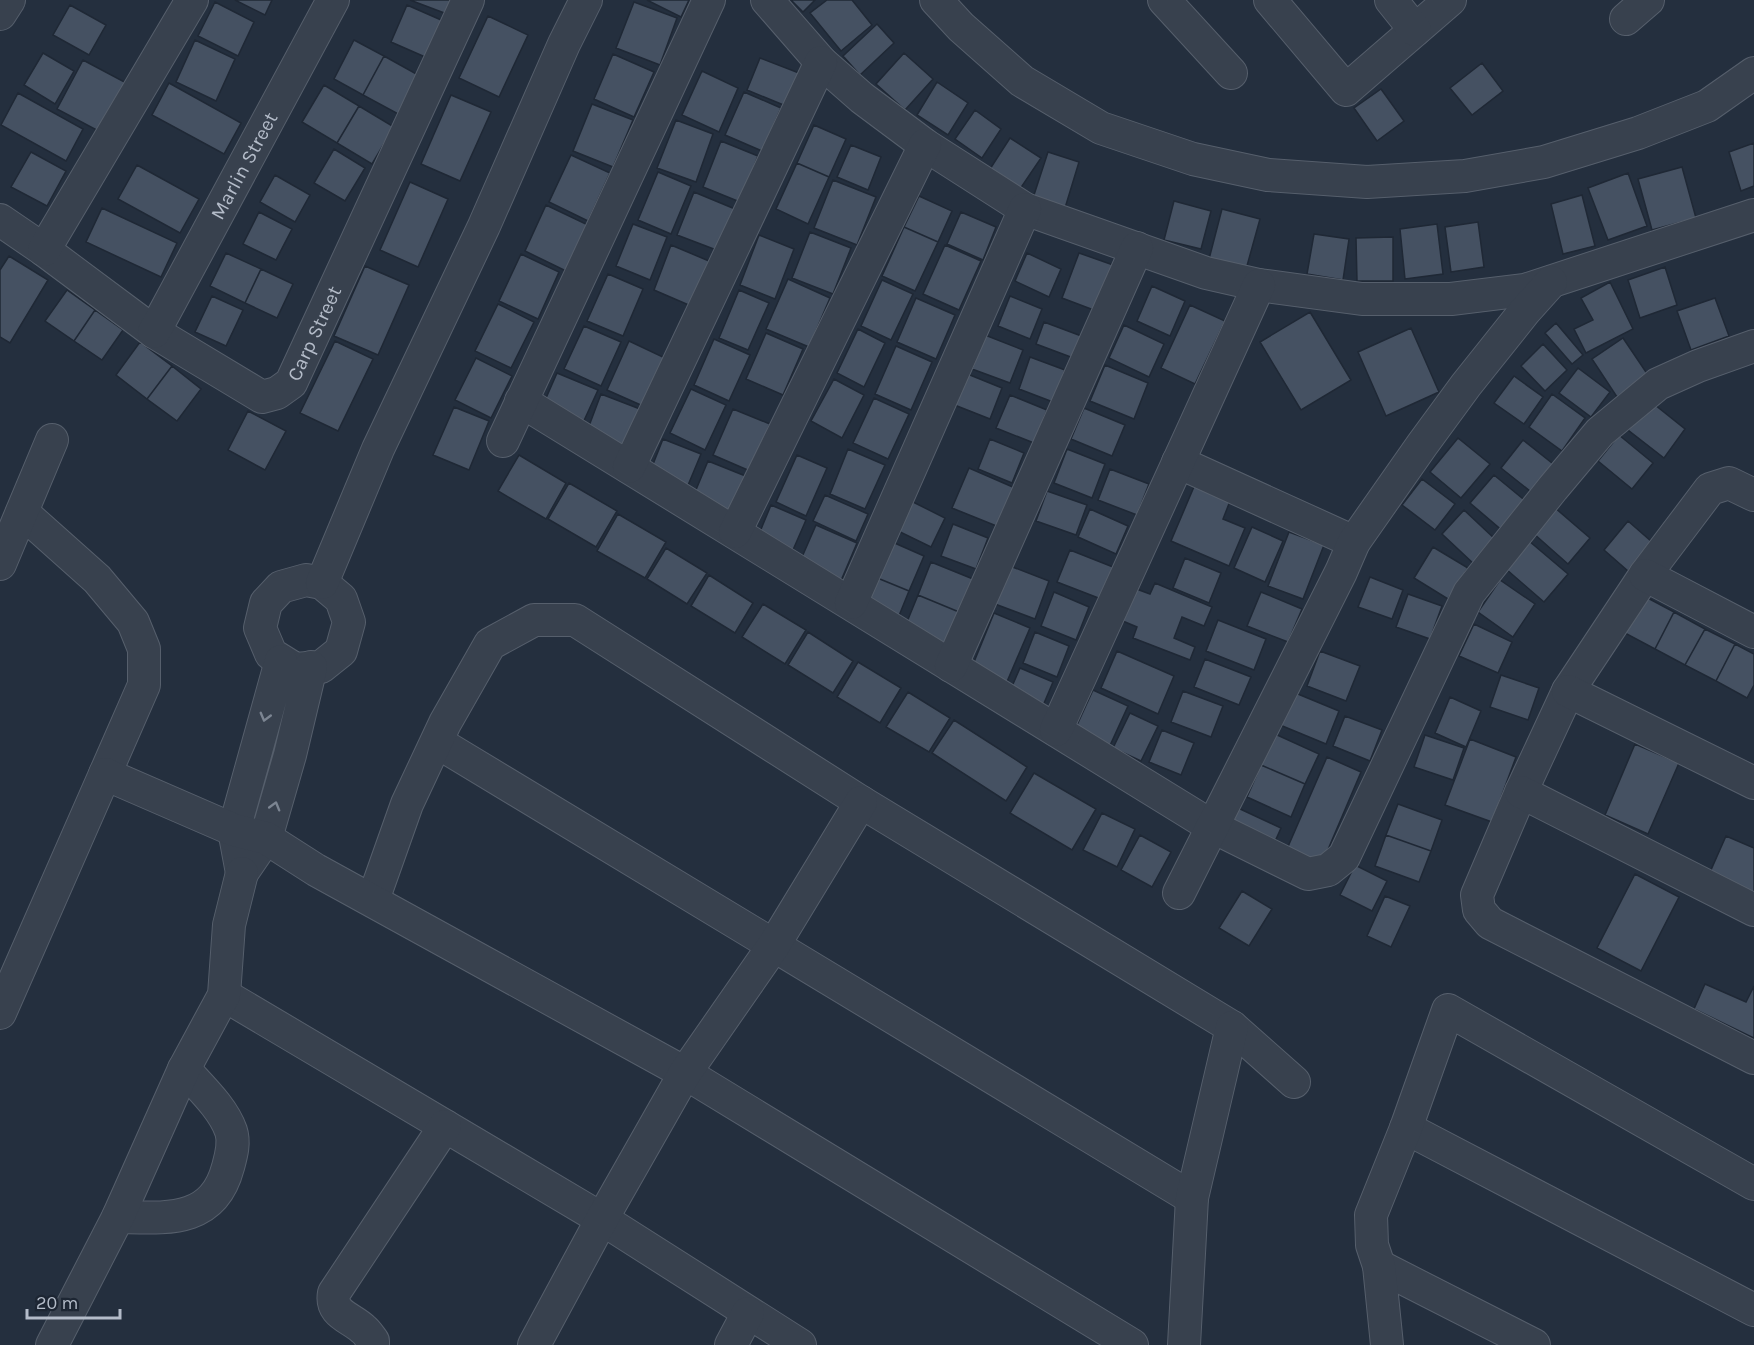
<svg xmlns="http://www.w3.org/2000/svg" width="1754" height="1345" viewBox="0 0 1754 1345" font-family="Karla,sans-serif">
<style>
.building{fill:#455162;stroke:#1f2835;stroke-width:1.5}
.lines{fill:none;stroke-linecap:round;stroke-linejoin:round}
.minor-casing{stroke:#565f6c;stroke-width:34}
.minor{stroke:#38414e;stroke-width:32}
.oneway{stroke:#7c8592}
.labels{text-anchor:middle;stroke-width:4.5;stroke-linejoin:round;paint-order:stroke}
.street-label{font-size:20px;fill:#b4bcc9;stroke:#1d2633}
</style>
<rect width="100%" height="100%" fill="#242f3e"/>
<!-- building -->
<path class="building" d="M235 0H272L265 15Z
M410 0H452L447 14Z
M647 0H689L681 17Z
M791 0H815L803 12Z
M827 0H852L872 25 841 51 810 13Z
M215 2 254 22 238 56 198 36Z
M634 2 677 18 660 65 616 48Z
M70 5 106 25 89 55 53 35Z
M407 5 448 23 432 60 391 42Z
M488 16 528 35 499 97 459 78Z
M877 24 894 43 860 75 843 56Z
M195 40 235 59 216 101 176 82Z
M354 40 384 56 363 95 334 79Z
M43 53 74 71 55 104 24 85Z
M904 53 933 79 905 110 876 84Z
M613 54 654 72 634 117 594 99Z
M384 56 420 76 400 115 363 95Z
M760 58 799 73 786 106 747 90Z
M83 60 132 86 106 135 57 109Z
M1482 63 1503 91 1472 115 1450 88Z
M702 71 738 88 719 132 682 115Z
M937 82 968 103 948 135 917 115Z
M169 83 241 123 224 154 152 115Z
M324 85 359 106 337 143 302 122Z
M1381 89 1404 121 1377 141 1354 108Z
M744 92 781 108 762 151 725 135Z
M18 93 83 129 66 161 1 125Z
M451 95 491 112 460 181 421 164Z
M592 104 633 120 613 167 573 151Z
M359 106 394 127 372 164 337 143Z
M975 110 1001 129 982 158 955 139Z
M676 120 713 134 696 182 657 168Z
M814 125 846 139 829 177 797 163Z
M1010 138 1041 158 1020 189 990 169Z
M721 141 758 156 740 202 703 187Z
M1754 143V186L1741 191 1729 152Z
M851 145 881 157 868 190 837 177Z
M334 149 365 168 345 201 314 183Z
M31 152 66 171 47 206 11 187Z
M1048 152 1079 162 1065 208 1033 198Z
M571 155 610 173 588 221 549 202Z
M797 163 829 177 808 224 776 209Z
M137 165 199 199 180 233 118 199Z
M1682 167 1696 218 1652 230 1638 179Z
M658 172 691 186 671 234 638 220Z
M1628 173 1647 226 1608 240 1588 188Z
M275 175 310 195 295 222 260 202Z
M833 180 876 197 857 245 814 228Z
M410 182 448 199 418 267 380 250Z
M694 192 735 209 719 251 677 235Z
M1582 195 1595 246 1563 254 1551 204Z
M919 196 952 211 938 242 904 227Z
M1174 201 1211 211 1201 249 1164 240Z
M546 205 588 225 566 271 525 251Z
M102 208 177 243 161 277 86 242Z
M1222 209 1260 219 1245 273 1208 263Z
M259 212 292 229 276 260 243 244Z
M961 212 996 227 983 260 947 244Z
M1478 222 1484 267 1451 272 1445 227Z
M633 224 667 237 650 280 616 266Z
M1437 224 1443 274 1405 279 1400 229Z
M904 227 938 242 915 291 882 276Z
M810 232 851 248 833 294 792 278Z
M1314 234 1349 239 1343 280 1307 274Z
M759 235 794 249 775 299 740 285Z
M1393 237V281H1357L1356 238Z
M671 245 709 261 691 306 654 290Z
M945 245 981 261 959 310 923 294Z
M226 253 261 269 245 303 210 286Z
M1027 253 1061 269 1049 297 1015 281Z
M1079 253 1116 266 1099 312 1062 298Z
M521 254 559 272 538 319 499 301Z
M9 256 48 280 10 343 0 337V270Z
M365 266 409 285 378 355 334 336Z
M1665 267 1677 305 1640 318 1628 280Z
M261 269 293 284 277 318 245 303Z
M608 274 643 289 623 336 587 321Z
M788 279 830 298 809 347 766 329Z
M882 280 913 294 891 340 861 326Z
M1610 282 1633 329 1586 353 1574 329 1593 320 1581 298Z
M1152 286 1185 301 1170 336 1137 321Z
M67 290 95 310 74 341 45 321Z
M739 290 769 303 748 350 719 338Z
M212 296 243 310 226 346 195 332Z
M1010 296 1042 309 1030 339 998 326Z
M916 298 955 315 936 359 897 342Z
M1715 298 1729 336 1691 350 1677 311Z
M498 304 534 322 511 368 475 351Z
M1190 305 1225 321 1195 384 1161 368Z
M95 310 123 330 102 360 74 341Z
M1310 312 1351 380 1301 410 1260 342Z
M1044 322 1084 337 1076 359 1036 344Z
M1556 323 1583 355 1572 364 1545 333Z
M1124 325 1164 344 1149 377 1109 358Z
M584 326 621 342 601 386 564 369Z
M1411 328 1439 392 1386 416 1358 352Z
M858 329 885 343 864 387 837 373Z
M766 333 803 349 783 395 746 379Z
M985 335 1023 350 1010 383 972 369Z
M1623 338 1648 375 1617 397 1592 359Z
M714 339 750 355 729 401 694 385Z
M335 341 373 359 338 431 300 413Z
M629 341 665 358 643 406 607 390Z
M140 342 172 366 147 399 116 375Z
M1543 344 1567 370 1545 391 1521 366Z
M896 346 932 362 911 410 875 394Z
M1030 357 1065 370 1053 402 1019 389Z
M476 358 512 376 491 418 455 400Z
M1105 365 1148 383 1134 419 1090 401Z
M172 366 201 389 177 421 147 399Z
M1578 368 1610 392 1591 417 1559 393Z
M557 373 598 390 576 438 536 421Z
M965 373 1002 388 990 419 952 404Z
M1514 376 1543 397 1524 424 1494 403Z
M834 379 864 395 842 438 811 421Z
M691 389 726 405 705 450 670 433Z
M601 394 640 409 621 457 583 442Z
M1552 394 1585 418 1562 451 1529 427Z
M1010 395 1047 410 1034 443 996 428Z
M874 398 909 414 888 459 853 443Z
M1650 401 1685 429 1664 458 1628 430Z
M454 407 489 421 469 470 433 455Z
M1084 408 1125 425 1112 456 1071 439Z
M733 409 770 424 750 471 713 455Z
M248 411 286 431 265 470 228 450Z
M1619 435 1653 463 1632 489 1598 461Z
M1458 438 1490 464 1461 498 1430 472Z
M663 439 701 454 681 502 644 487Z
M990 439 1024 453 1012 483 978 469Z
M1523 440 1557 467 1535 495 1501 468Z
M848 449 885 465 865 509 830 494Z
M1067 449 1105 464 1092 498 1054 483Z
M519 455 566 483 546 519 498 491Z
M797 455 827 468 806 516 776 502Z
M708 461 748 477 728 525 688 509Z
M969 468 1015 488 999 527 952 508Z
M1110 469 1149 484 1137 515 1098 500Z
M1494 475 1528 503 1504 532 1470 503Z
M1422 479 1455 504 1435 530 1402 505Z
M1196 482 1232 496 1223 519 1245 528 1229 566 1171 541Z
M569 483 617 511 596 547 548 519Z
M1047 491 1087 505 1076 535 1036 521Z
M825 495 868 514 856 541 813 521Z
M911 501 945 518 931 547 896 530Z
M771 505 806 520 786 566 752 551Z
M1554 507 1590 538 1568 564 1533 533Z
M1090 509 1128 526 1116 554 1078 537Z
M1464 510 1497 541 1475 565 1442 534Z
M618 514 666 542 645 578 597 551Z
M1628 521 1652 542 1628 571 1604 550Z
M953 524 988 538 976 569 941 556Z
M816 525 857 543 837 590 795 573Z
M1252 527 1283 541 1265 582 1234 568Z
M1289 532 1324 545 1303 599 1268 586Z
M890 541 924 556 909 591 875 577Z
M1529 541 1568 574 1544 602 1506 569Z
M1433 547 1468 568 1448 599 1414 578Z
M666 548 707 573 687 604 647 579Z
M1070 550 1113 567 1101 599 1057 582Z
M1185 558 1221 573 1209 603 1173 588Z
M931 562 973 579 959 612 918 595Z
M1010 566 1049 581 1035 619 995 604Z
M709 575 753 603 735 633 691 606Z
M875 577 909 591 894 628 860 614Z
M1370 577 1403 590 1392 619 1358 607Z
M1500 580 1535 604 1513 637 1478 612Z
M1155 583 1212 607 1204 626 1182 617 1174 638 1195 647 1190 660 1133 638 1137 627 1118 619 1131 587 1150 594Z
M1054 592 1089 607 1076 640 1041 626Z
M1261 592 1302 609 1288 642 1247 626Z
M1408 594 1442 606 1430 639 1396 627Z
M918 595 959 612 941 656 900 639Z
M1642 595 1674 612 1655 649 1623 632Z
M763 604 806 630 785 664 742 637Z
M1674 612 1705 629 1685 665 1655 649Z
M994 613 1030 628 1000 698 965 684Z
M1218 620 1266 639 1254 670 1206 651Z
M1474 624 1512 642 1498 673 1459 656Z
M1705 629 1735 644 1716 681 1685 665Z
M808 632 853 661 833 693 788 665Z
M1035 632 1069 646 1057 677 1023 663Z
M1735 644 1754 654V685L1747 698 1716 681Z
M1117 651 1174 676 1158 714 1101 688Z
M1320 651 1360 666 1346 701 1307 686Z
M1205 659 1251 677 1239 705 1194 687Z
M858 662 901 688 880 723 837 697Z
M1020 668 1053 682 1039 715 1006 700Z
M1501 675 1539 688 1528 720 1490 707Z
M1093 690 1128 706 1107 752 1072 736Z
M1183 691 1223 706 1211 737 1171 722Z
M908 692 950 718 929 752 886 727Z
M1293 692 1339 711 1326 744 1280 725Z
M1450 697 1481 711 1466 747 1435 733Z
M1130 713 1158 726 1141 761 1113 748Z
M1345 716 1382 730 1370 761 1333 746Z
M954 720 1027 767 1006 801 932 753Z
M1162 730 1194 743 1181 775 1149 762Z
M1275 734 1319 754 1305 784 1261 765Z
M1425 735 1464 748 1453 780 1414 767Z
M1470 739 1516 757 1492 822 1445 805Z
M1635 744 1679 763 1648 834 1605 815Z
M1327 757 1361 772 1315 880 1280 865Z
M1261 765 1305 784 1291 817 1247 797Z
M1034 773 1096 809 1072 850 1010 813Z
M1398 804 1442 820 1431 851 1386 835Z
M1238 808 1281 828 1264 866 1220 847Z
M1102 813 1135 829 1117 867 1083 850Z
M1140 835 1171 852 1152 887 1121 870Z
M1386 835 1431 851 1419 882 1375 866Z
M1726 836 1754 848V901L1707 879Z
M1355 865 1387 881 1372 911 1340 895Z
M1635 874 1679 897 1641 971 1597 948Z
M1242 891 1272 909 1249 946 1219 928Z
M1385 896 1410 906 1391 947 1367 936Z
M1705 984 1746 1002 1754 986V1038L1694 1009Z"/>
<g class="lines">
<defs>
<g id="minor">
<path d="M767 0 821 62 862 98 925 145 1025 209 1206 273 1259 285 1362 299H1451L1525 290 1754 215"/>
<path d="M936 0 961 27 1022 81 1101 128 1193 159 1268 175 1367 182 1465 176 1544 162 1638 133 1707 106 1754 73"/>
<path d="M1164 0 1231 73"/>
<path d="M1270 0 1346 90 1450 0"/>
<path d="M1391 0 1415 30"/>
<path d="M0 14 9 0"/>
<path d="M1626 19 1648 0"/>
<path id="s1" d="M0 220 44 250 154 332 262 397 277 393 291 383 468 0"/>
<path d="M44 250 192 0"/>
<path id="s2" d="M154 332 333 0"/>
<path d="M521 401 1213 827 1308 874 1328 870 1344 857 1469 593 1553 488 1600 432 1658 384 1698 366 1754 346"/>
<path d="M503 441 709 0"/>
<path d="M1178 462 1354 542"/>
<path d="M629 467 821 62"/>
<path d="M1754 495 1729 483 1710 489 1645 575 1568 691 1521 792 1477 895 1479 910 1490 923 1754 1058"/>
<path d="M22 512 97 579 133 622 144 649V685L105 774"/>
<path d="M735 532 925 145"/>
<path d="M0 564 52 440"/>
<path d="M1645 575 1754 632"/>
<path d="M306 580 322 583 341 599 349 622 341 651 321 667 295 669 271 654 260 628 266 603 281 587Z"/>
<path d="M322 583 378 449 484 226 564 44 586 0"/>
<path d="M851 603 1025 209"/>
<path d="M281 661 234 830 242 873 266 838 290 755 311 667"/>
<path d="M951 666 1137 248"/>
<path d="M1568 691 1754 783"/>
<path d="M1056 730 1259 285"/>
<path d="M437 742 1192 1198"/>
<path d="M1521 792 1754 910"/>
<path d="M1179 893 1341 572 1354 542 1422 445 1466 385 1525 311 1551 282"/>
<path d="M373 900 407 804 445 723 490 644 534 620H575L861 802 1232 1027 1294 1082"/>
<path d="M224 995 602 1219 800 1345"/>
<path d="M0 1013 105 774 234 830 266 838 316 870 685 1073 1132 1345"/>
<path d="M1406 1128 1754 1310"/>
<path d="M118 1217C166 1218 213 1224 228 1167 231 1156 235 1143 231 1131 223 1108 200 1087 184 1069"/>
<path d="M1379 1266 1534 1345"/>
<path d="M52 1345 118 1217 184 1069 224 995 229 925 242 873"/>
<path d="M373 1345V1341C370 1337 367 1332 363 1329 350 1317 330 1314 334 1293L445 1126"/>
<path d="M534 1345 602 1219 685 1073 774 945 861 802"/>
<path d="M731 1345 748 1313"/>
<path d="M1184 1345 1192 1198 1232 1027"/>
<path d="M1387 1345 1379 1266 1372 1245 1371 1215 1406 1128 1448 1010 1754 1184"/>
</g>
</defs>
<!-- minor casing -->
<use href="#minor" class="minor-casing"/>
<!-- minor -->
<use href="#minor" class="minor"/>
</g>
<!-- one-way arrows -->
<defs><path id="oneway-chevron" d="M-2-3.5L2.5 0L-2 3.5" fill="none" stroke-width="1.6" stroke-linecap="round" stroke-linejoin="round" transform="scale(1.5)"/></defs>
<g class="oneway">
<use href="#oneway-chevron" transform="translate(265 717) rotate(105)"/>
<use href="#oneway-chevron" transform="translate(275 806) rotate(-74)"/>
</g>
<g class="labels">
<!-- street labels -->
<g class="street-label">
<text dy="7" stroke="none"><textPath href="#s2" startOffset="189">Marlin Street</textPath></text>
<text dy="7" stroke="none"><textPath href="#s1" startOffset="404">Carp Street</textPath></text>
</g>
</g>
<!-- scale -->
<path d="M27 1309v9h93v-9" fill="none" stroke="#b4bcc9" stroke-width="3"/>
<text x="36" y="1309" font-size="18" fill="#b4bcc9" stroke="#1d2633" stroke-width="4.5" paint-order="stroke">20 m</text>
</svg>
